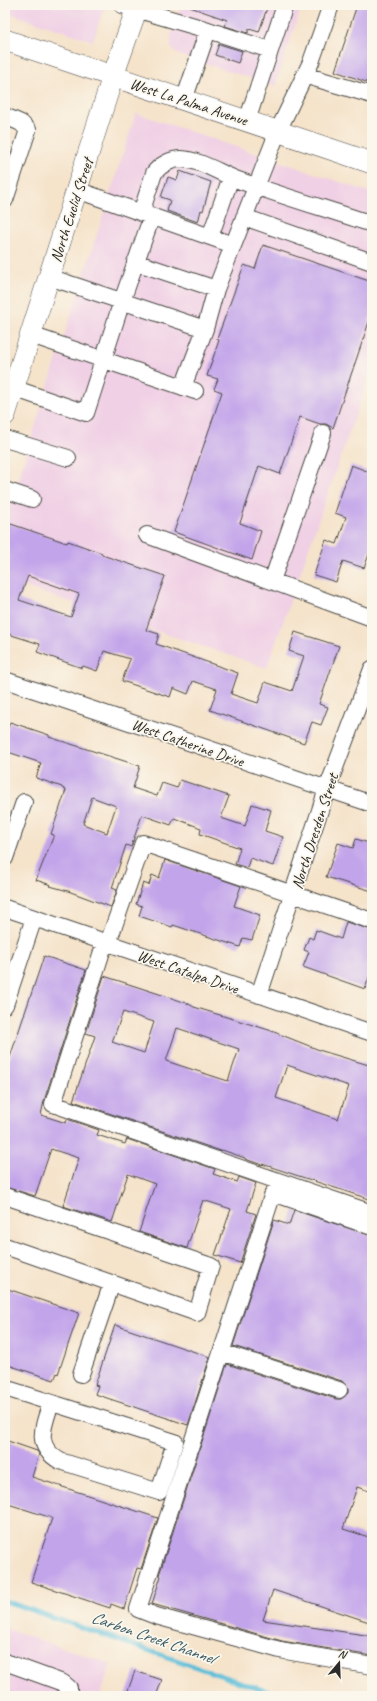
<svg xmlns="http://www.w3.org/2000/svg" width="377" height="1701" viewBox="0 0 377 1701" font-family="Caveat,sans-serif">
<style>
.built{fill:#f0d0e5}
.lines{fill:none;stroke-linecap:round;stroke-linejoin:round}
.stream{stroke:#5bbed9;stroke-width:5}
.building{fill:#c2a4ea;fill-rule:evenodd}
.minor-casing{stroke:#494743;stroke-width:18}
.major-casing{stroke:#494743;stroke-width:22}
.minor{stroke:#fff;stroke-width:16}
.major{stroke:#fff;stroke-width:21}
.labels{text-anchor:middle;stroke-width:3.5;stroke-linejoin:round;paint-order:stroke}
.street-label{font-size:16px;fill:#2b2b2b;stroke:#fbf7ec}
.water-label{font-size:17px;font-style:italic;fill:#3c5e68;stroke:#fbf7ec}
</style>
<rect width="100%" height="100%" fill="#fbf7ec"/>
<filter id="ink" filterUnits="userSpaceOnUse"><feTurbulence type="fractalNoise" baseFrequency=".025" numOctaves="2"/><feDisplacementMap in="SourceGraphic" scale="8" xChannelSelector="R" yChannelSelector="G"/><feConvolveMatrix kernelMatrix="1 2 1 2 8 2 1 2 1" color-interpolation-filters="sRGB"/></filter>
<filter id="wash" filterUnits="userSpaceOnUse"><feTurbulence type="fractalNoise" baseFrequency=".012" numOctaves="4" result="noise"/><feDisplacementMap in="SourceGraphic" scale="16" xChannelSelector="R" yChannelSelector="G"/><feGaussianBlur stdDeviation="0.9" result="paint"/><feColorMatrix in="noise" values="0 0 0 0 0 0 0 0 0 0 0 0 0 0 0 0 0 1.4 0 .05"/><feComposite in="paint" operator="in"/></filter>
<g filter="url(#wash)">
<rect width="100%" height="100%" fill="#f5e3ca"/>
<!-- built -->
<path class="built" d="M5 5H105L93 41 5 12Z
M181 5H302L275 86 179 55 171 48V34Z
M136 113 372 193V367L267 668 5 580V520Z
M5 1628 111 1664 100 1696H5Z"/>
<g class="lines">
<!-- stream -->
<path class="stream" d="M5 1601 272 1693 293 1696"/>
</g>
<g id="blocks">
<!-- building -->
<path class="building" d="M191 5H268L259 32 249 29 248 33 225 26 227 20 190 7Z
M357 5H372V84L335 71Z
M219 44 242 51 238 63 215 55Z
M180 171 211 182 203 211 201 210 198 222 167 211 170 200 161 197 168 177 177 180Z
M263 245 372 282V313L333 428 326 424H320L300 417 280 474 259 466 240 523 261 531 252 560 174 532 222 392 214 389 218 379 207 376 219 340 217 339 244 265 255 269Z
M351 465 372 473V546L364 568 343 561 336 582 314 575 326 540 337 544 346 517 335 513Z
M8 523 67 543 68 541 102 553V555L165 576 146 630 159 634 156 644 238 673 231 694 258 703 265 682 292 691 304 656 289 651 295 632 339 646 319 704 328 707 321 725 312 722 304 743 210 710 217 689 193 681 188 694 173 688 170 697 122 681 130 659 104 651 97 671 83 666 82 668 37 652 40 644 5 633V531ZM28 576 79 594 71 617 19 600Z
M10 722 49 735V737L140 766 133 788 157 796 162 783 177 788 180 780 229 796 221 818 245 826 252 804 271 810 265 831 283 837 273 866 250 858 247 868 235 864 240 848 200 834 201 828 174 818 171 825 142 815 131 847 126 845 112 888 117 890 111 907 68 891 50 886 51 885 36 880 54 835 51 834 66 790 62 788V787L36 778 41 763 5 751V736ZM92 797 116 806 107 833 83 824Z
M356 839 372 844V891L326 877 338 843 353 848Z
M165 860 241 886 234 906 260 915 252 940 243 938 240 947 173 925 172 927 139 916 142 906 136 904 143 883 149 885 152 875 159 878Z
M346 922 372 930V969L365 989 303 967 309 952 304 950 309 937 313 939 316 930 341 939Z
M44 956 86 970 44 1101 41 1115 66 1123 67 1119 99 1130 97 1135 125 1144 127 1139 215 1169 213 1174 237 1182 239 1177 256 1183 247 1211 256 1214 240 1263 215 1255 231 1209 203 1200 187 1248 139 1232 155 1184 128 1174 112 1222 63 1206 79 1158 51 1149 35 1196 5 1187V1072Z
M104 976 187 1003 194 1007 269 1030 322 1051 372 1066V1200L262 1164V1165L245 1159V1158L222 1150 221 1151 73 1101 95 1036 86 1033ZM123 1012 154 1022 144 1053 112 1042ZM177 1028 239 1049 228 1081 166 1061ZM287 1065 349 1086 338 1119 276 1098Z
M294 1210 372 1236V1492L357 1487 343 1529 372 1538V1623L273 1590 263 1620 372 1636V1656L282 1641 152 1604 161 1576 159 1575 227 1364 336 1399H341L348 1393V1388L342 1381 233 1346 274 1220 289 1225Z
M5 1288 79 1313 58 1374 57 1373 54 1380 5 1364Z
M115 1325 210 1357 188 1425 95 1394 98 1386 95 1385Z
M5 1440 37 1451 39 1454 32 1477 158 1518 141 1569 137 1568 124 1609 111 1604 110 1608 31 1582 52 1518 5 1503Z
M135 1671 162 1680 156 1696H126Z"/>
</g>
</g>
<g filter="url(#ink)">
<use href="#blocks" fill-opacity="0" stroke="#494743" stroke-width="1"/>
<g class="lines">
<defs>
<path id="minor" d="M122 5 208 30 270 50
M304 75 372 95
M184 100 208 30
M5 116 21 123 28 130 5 200
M247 121 285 5
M77 190 233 245
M141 213 154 173C160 165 171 159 181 159 201 160 219 173 238 180 282 196 327 209 372 224
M244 217 372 262
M210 237 231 177
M135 262 216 289 278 131 311 62 331 5
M49 277 205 329
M31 335 195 391
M183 387 205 329 216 289
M13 388 86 413 122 301 152 216
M5 439 68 458
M5 490 32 499
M147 535 372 618
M272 581 323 433
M5 680 372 804
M5 858 24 802
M5 908 372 1033
M105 942 53 1104 372 1213
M108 943 143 843 372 921
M259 995 327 789 372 669
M5 1005 34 918
M5 1196 211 1266 197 1313 5 1246
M372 1227 273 1193 138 1609 156 1616 280 1650 372 1666
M221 1352 339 1390
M81 1374 112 1283
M5 1388 175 1442 159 1492 60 1461C34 1446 43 1427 51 1403
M5 1662 63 1683 69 1688V1696"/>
<path id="major" d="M5 40 372 163
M5 415 113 76 138 5"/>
</defs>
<!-- minor casing -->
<use href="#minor" class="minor-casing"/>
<!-- major casing -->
<use href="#major" class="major-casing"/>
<!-- minor -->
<use href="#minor" class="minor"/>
<!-- major -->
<use href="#major" class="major"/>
</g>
</g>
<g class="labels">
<!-- street labels -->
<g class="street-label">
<text transform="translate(189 101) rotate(18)" y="6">West La Palma Avenue</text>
<text transform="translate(71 210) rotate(-72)" y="6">North Euclid Street</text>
<text transform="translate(188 742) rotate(19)" y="6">West Catherine Drive</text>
<text transform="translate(314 831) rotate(-72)" y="6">North Dresden Street</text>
<text transform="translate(188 971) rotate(19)" y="6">West Catalpa Drive</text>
</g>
<!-- water labels -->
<g class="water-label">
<text transform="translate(153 1637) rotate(19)" y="6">Carbon Creek Channel</text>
</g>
</g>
<!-- margin -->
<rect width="377" height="1701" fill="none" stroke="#fbf7ec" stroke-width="20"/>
<!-- north arrow -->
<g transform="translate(339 1663) rotate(19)" stroke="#fbf7ec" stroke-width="3" paint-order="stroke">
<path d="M0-3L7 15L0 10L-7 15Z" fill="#2b2b2b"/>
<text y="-6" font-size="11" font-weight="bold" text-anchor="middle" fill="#2b2b2b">N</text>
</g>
</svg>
